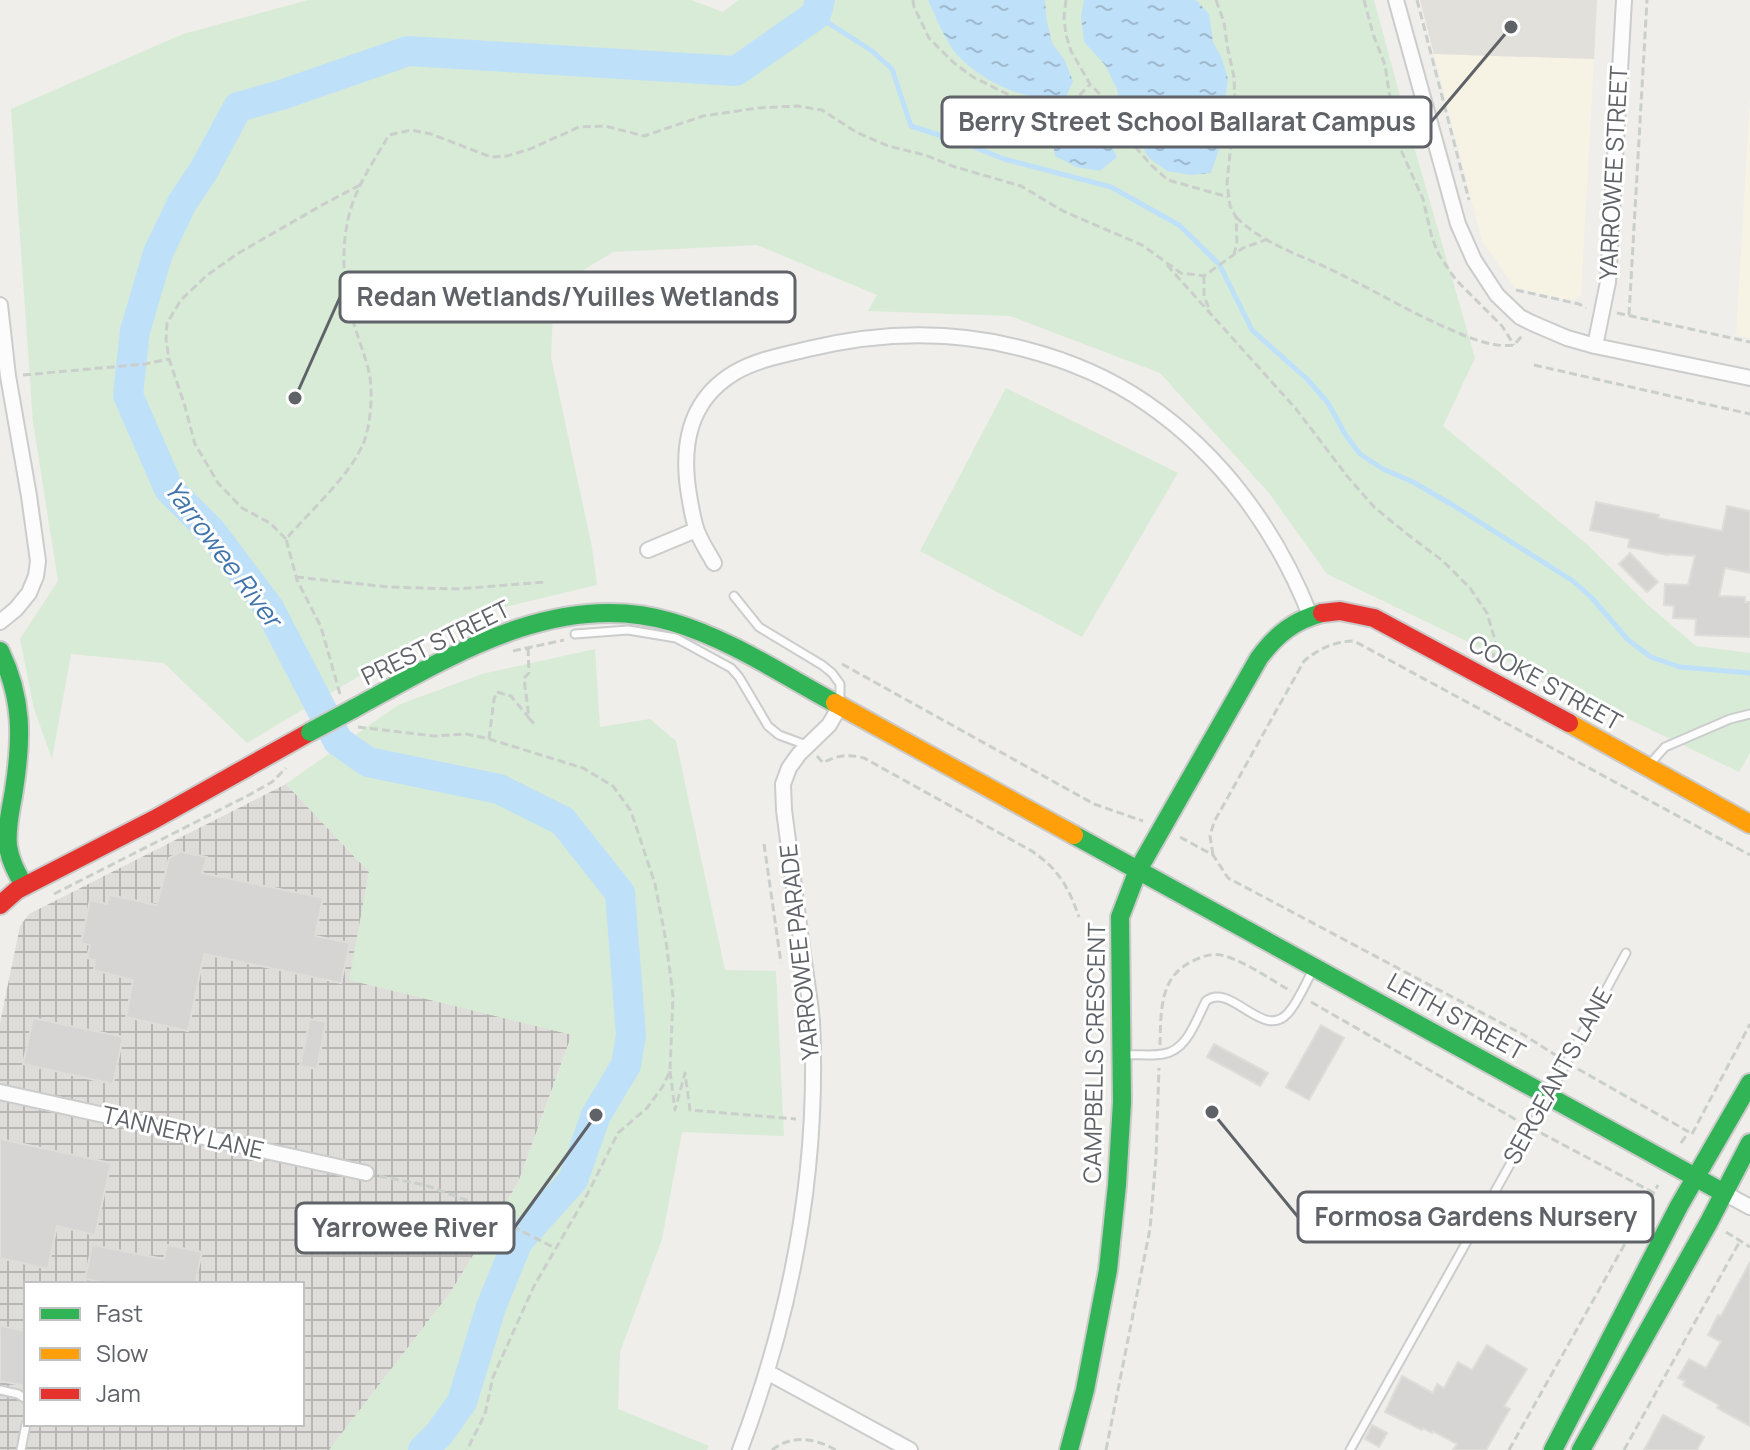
<svg xmlns="http://www.w3.org/2000/svg" width="1750" height="1450" viewBox="0 0 1750 1450" font-family="Manrope,sans-serif">
<style>
.commercial{fill:#f7f3e4}
.industrial{fill:url(#industrial-grid);fill-rule:evenodd}
.education{fill:#e2e0da}
.green{fill:#d8ebd6}
.water{fill:url(#water-ripples)}
.lines{fill:none;stroke-linecap:round;stroke-linejoin:round}
.stream{stroke:#bfe0f9;stroke-width:5}
.river{stroke:#bfe0f9;stroke-width:30}
.building{fill:#d6d5d3;stroke:#deddd9;stroke-width:2}
.lane-casing{stroke:#cbcccc;stroke-width:11}
.street-casing{stroke:#cbcccc;stroke-width:18}
.fast-casing{stroke:#cacacb;stroke-width:22}
.slow-casing{stroke:#cacacb;stroke-width:22}
.jam-casing{stroke:#cacacb;stroke-width:22}
.path{stroke:#cacfcc;stroke-width:3;stroke-dasharray:8 4;stroke-linecap:butt}
.lane{stroke:#fdfcfc;stroke-width:7}
.street{stroke:#fdfcfc;stroke-width:14}
.fast{stroke:#30b455;stroke-width:18}
.slow{stroke:#ff9f0a;stroke-width:18}
.jam{stroke:#e5322d;stroke-width:18}
.fast-bridge-casing{stroke:#cacacb;stroke-width:22;stroke-linecap:butt}
.fast-bridge{stroke:#30b455;stroke-width:18}
.labels{text-anchor:middle;stroke-width:6;stroke-linejoin:round;paint-order:stroke}
.street-label{font-size:24px;fill:#5f6368;stroke:#fff}
.water-label{font-size:26px;font-style:italic;fill:#4174aa;stroke:#fff}
.leader{fill:none;stroke:#5f6368;stroke-width:3}
.callout-dot{fill:#5f6368;stroke:#fff;stroke-width:3}
.callout{fill:#fff;stroke:#5f6368;stroke-width:3}
.callout-label{font-size:26px;text-anchor:middle;font-weight:bold;fill:#5f6368}
</style>
<defs>
<pattern id="industrial-grid" width="8" height="8" patternUnits="userSpaceOnUse" patternTransform="scale(2)"><rect width="8" height="8" fill="#dfddda"/><path d="M0 4h8M4 0v8" fill="none" stroke="#b8b7b5"/></pattern>
<pattern id="water-ripples" width="26" height="14" patternUnits="userSpaceOnUse" patternTransform="scale(2)"><rect width="26" height="14" fill="#bfe0f9"/><path d="M2 4q2-2 4 0t4 0M15 11q2-2 4 0t4 0" fill="none" stroke="#9eb9cd"/></pattern>
</defs>
<rect width="100%" height="100%" fill="#efeeea"/>
<!-- commercial -->
<path class="commercial" d="M1434 54 1594 59 1581 295 1572 301 1515 288 1482 241Z
M1750 97V338L1736 335Z"/>
<!-- industrial -->
<path class="industrial" d="M286 784 369 872 350 980 572 1034 518 1183 450 1293 329 1450H0V1023L20 926 29 914ZM26 1284H302V1424H26Z"/>
<!-- education -->
<path class="education" d="M1420 0H1597L1594 59 1434 54Z"/>
<!-- green -->
<path class="green" d="M308 0H691L723 12 738 0H1374L1407 122 1475 358 1443 426 1588 545 1648 605 1696 646 1750 653V753L1739 772 1327 574 1269 493 1160 373 1010 316 868 311 877 295 757 245 613 252 554 288 551 357 592 547 597 585 455 619 247 743 164 663 71 654 52 759 34 709 20 639 58 581 33 422 11 109 183 34Z
M1006 388 1178 473 1082 637 920 551Z
M595 649 600 727 650 719 676 741 725 970 776 971 784 1136 682 1132 662 1239 620 1352 618 1409 709 1446 707 1450H329L450 1293 518 1183 572 1035 349 980 369 872 286 784 398 705 482 674Z"/>
<!-- water -->
<path class="water" d="M928 0H1045L1047 22 1052 43 1064 59 1073 81 1066 97C1060 98 1053 99 1047 99 1014 96 975 77 954 51 943 36 936 17 928 0Z
M1084 0H1196L1209 14 1213 42 1221 56 1228 79 1219 149 1211 173 1190 175 1167 171 1149 158 1122 114 1117 89 1105 65 1084 42 1081 17Z
M1091 112 1105 131 1117 157 1100 171 1076 167 1055 156 1050 121 1069 113Z"/>
<g class="lines">
<!-- stream -->
<path class="stream" d="M816 15 872 51 892 69 911 126 964 143 1004 159 1111 187 1179 225 1219 264 1252 330 1307 379 1328 403 1345 434 1360 454 1383 469 1413 482 1451 504 1573 581 1592 598 1628 640 1651 657 1680 667 1750 673"/>
<!-- river -->
<path class="river" d="M423 1450 439 1434 462 1402 491 1307 518 1241 573 1180 596 1115 626 1065 631 1035 620 893 563 821 499 789 368 762 338 741 269 608 211 531 169 489 128 395 135 331 158 253 182 203 204 170 238 107 281 95 408 51 736 71 816 15 820 0"/>
</g>
<!-- building -->
<path class="building" d="M1596 502 1659 515 1658 518 1722 531 1727 506 1750 511V573L1725 568 1719 596 1745 597V602H1750V637L1695 635 1696 619 1673 618 1674 606 1664 605 1665 584 1688 585 1695 556 1668 554V555L1628 547 1630 539 1590 530Z
M1630 553 1658 582 1647 592 1619 564Z
M181 852 207 857 202 873 323 898 315 936 350 943 341 983 204 954 188 1031 126 1017 133 980 94 970 95 960 87 958 90 945 81 943 90 900 107 904 109 895 157 905 169 858Z
M33 1018 123 1037 113 1084 23 1064Z
M310 1019 326 1022 317 1069 300 1066Z
M1321 1025 1344 1038 1309 1100 1286 1087Z
M1214 1044 1268 1073 1260 1086 1207 1057Z
M0 1139 111 1163 95 1235 57 1226 48 1269 0 1258Z
M92 1245 164 1259 167 1245 202 1252 195 1284H111L85 1279Z
M1750 1262V1426L1717 1408 1719 1405 1683 1385 1685 1381 1678 1378 1689 1359 1706 1368 1721 1342 1708 1335 1718 1315 1721 1316Z
M0 1326 26 1331V1386L0 1381Z
M1487 1345 1527 1369 1504 1406 1510 1409 1486 1450H1453L1457 1444 1433 1431 1432 1433 1423 1428 1422 1430 1385 1412 1402 1376 1433 1393 1437 1384 1444 1388 1458 1362 1472 1370Z
M1663 1415 1704 1437 1697 1450H1644Z
M1372 1425 1387 1433 1379 1447 1365 1439Z"/>
<g class="lines">
<defs>
<path id="lane" d="M734 596 759 627 822 665 832 673 840 684V704
M575 634 628 630 676 638 731 668 739 677 768 726 779 735 806 745
M1648 766 1665 747 1730 719 1750 714
M1124 1055C1137 1054 1151 1056 1163 1054 1187 1051 1196 1020 1206 1001 1231 981 1264 1043 1289 1012 1299 1000 1306 982 1314 968
M0 1390 18 1394 26 1399
M21 1450 26 1424
M1350 1450 1549 1095 1626 953"/>
<path id="street" d="M1396 0 1458 224 1474 260 1497 295 1520 317 1532 323 1567 338 1595 346 1750 378
M0 305 8 376 29 496 38 561 36 576 29 593 16 609 0 622
M1595 346 1608 282 1624 0
M648 550 696 530
M714 563C708 552 701 542 697 531 693 520 691 507 689 495 681 447 688 401 734 373 756 360 783 355 808 349 879 332 954 330 1024 349 1067 360 1110 378 1146 403 1222 455 1276 530 1310 615
M0 1092 366 1173
M1724 1193 1750 1207
M767 1372 910 1450
M740 1450C792 1313 819 1168 812 1021 810 999 806 977 803 955 797 907 790 858 784 810L783 784 789 768 799 754 829 725 840 706"/>
<path id="fast" d="M0 651C23 699 22 738 14 790 11 809 6 827 8 846 10 861 17 873 24 886
M353 709C450 656 558 588 672 622 730 639 783 675 835 703
M1074 835 1724 1193
M1069 1450 1085 1390 1108 1270 1117 1185 1122 1102 1120 917 1138 870 1259 658C1276 635 1294 620 1322 613
M1553 1450 1679 1206 1750 1083
M1581 1450 1709 1222 1750 1143"/>
<path id="slow" d="M835 703 1074 835
M1569 723 1750 824"/>
<path id="jam" d="M1322 613 1340 611 1374 618 1569 723
M0 905 17 890 155 819 310 732"/>
</defs>
<!-- lane casing -->
<use href="#lane" class="lane-casing"/>
<!-- street casing -->
<use href="#street" class="street-casing"/>
<!-- fast casing -->
<use href="#fast" class="fast-casing"/>
<!-- slow casing -->
<use href="#slow" class="slow-casing"/>
<!-- jam casing -->
<use href="#jam" class="jam-casing"/>
<!-- path -->
<path class="path" d="M913 0 914 7 929 38 954 63 973 77 1033 107 1060 104 1079 96 1090 84
M1066 0 1064 17 1066 35 1071 51 1090 84 1114 109 1132 143 1151 165 1168 180 1228 197
M1216 0 1224 22 1227 45 1234 77 1235 104 1227 183 1230 206 1236 217 1237 243 1234 254
M1364 0 1373 34 1385 65 1396 139 1423 199 1432 238 1439 255 1456 280 1502 326 1514 345
M1417 0 1469 200
M1236 217C1264 245 1304 256 1338 273 1377 292 1415 315 1454 331 1472 339 1495 348 1514 345L1522 336
M1167 265 1296 409 1347 476 1374 507 1407 534 1443 561 1470 588 1487 613 1495 640 1493 661
M1204 276V296L1210 311
M1516 290 1579 304 1586 308
M1617 313 1750 342
M1629 315 1647 0
M1534 365 1750 414
M23 375 145 364 169 359
M286 539 270 523 242 508 218 483 195 444 184 403 169 359 166 339 167 323 181 300 206 276 237 254 322 205 360 185
M296 577 388 587 456 589 546 582
M528 648 529 673 524 678 529 718 535 725
M513 651 564 640
M842 664 1094 804 1143 821
M340 694 321 627 297 580 286 539C310 511 354 472 365 439 371 421 373 390 369 372 363 348 353 326 348 302 342 271 342 235 352 205 360 181 376 157 389 135L411 130 431 134 491 157 507 156 530 149 579 127 605 126 644 136 703 116 758 108 797 106 822 110 856 132 888 146 925 155 952 166 1021 186 1063 211 1142 245 1181 273 1204 276 1243 248 1265 240
M358 727 434 736 467 734 489 739 583 768 613 786 631 811 655 884 666 941 673 996 670 1071 663 1086 647 1108 618 1133 588 1193 534 1286 493 1377 485 1414 467 1450
M489 739 494 699 497 692 511 696 529 718
M817 756 823 763C836 755 849 754 864 758L1030 850C1058 868 1068 886 1079 917
M1180 837 1213 855 1228 878 1524 1035 1557 1056
M764 844 781 963
M1213 855 1210 836 1214 822 1304 661C1320 648 1333 642 1354 641L1750 855
M54 894 249 795 272 782 286 768
M1311 1002 1520 1122
M1160 1045C1161 1011 1159 975 1195 960 1205 955 1215 953 1225 956 1246 962 1271 980 1291 991
M1578 1069 1689 1132
M670 1071 675 1110 685 1073 690 1110 796 1119
M1541 1133 1654 1193
M1692 1134 1750 1024
M1681 1143 1688 1133
M379 1176 425 1185 466 1200 486 1213 555 1248
M1726 1232 1750 1247
M772 1450C793 1434 814 1438 836 1450
M1106 1450 1150 1229 1156 1157 1159 1068
M1509 1450 1658 1185
M1624 1450 1740 1241"/>
<!-- lane -->
<use href="#lane" class="lane"/>
<!-- street -->
<use href="#street" class="street"/>
<!-- fast -->
<use href="#fast" class="fast"/>
<!-- slow -->
<use href="#slow" class="slow"/>
<!-- jam -->
<use href="#jam" class="jam"/>
<defs>
<path id="fast-bridge" d="M310 732 353 709"/>
</defs>
<!-- fast-bridge casing -->
<use href="#fast-bridge" class="fast-bridge-casing"/>
<!-- fast-bridge -->
<use href="#fast-bridge" class="fast-bridge"/>
</g>
<g class="labels">
<!-- street labels -->
<g class="street-label">
<text transform="translate(1614 173) rotate(-87)" y="8">YARROWEE STREET</text>
<text transform="translate(436 643) rotate(-26)" y="8">PREST STREET</text>
<text transform="translate(1545 683) rotate(29)" y="8">COOKE STREET</text>
<text transform="translate(800 952) rotate(-96)" y="8">YARROWEE PARADE</text>
<text transform="translate(1456 1017) rotate(29)" y="8">LEITH STREET</text>
<text transform="translate(1095 1053) rotate(-89)" y="8">CAMPBELLS CRESCENT</text>
<text transform="translate(1558 1076) rotate(-61)" y="8">SERGEANTS LANE</text>
<text transform="translate(183 1133) rotate(13)" y="8">TANNERY LANE</text>
</g>
<!-- water labels -->
<g class="water-label">
<text transform="translate(223 554) rotate(53)" y="9">Yarrowee River</text>
</g>
</g>
<!-- callouts -->
<path class="leader" d="M1511 27L1431 122M295 398L340 297M1212 1112L1298 1217M596 1115L514 1228"/>
<g class="callout-dot">
<circle cx="1511" cy="27" r="8"/>
<circle cx="295" cy="398" r="8"/>
<circle cx="1212" cy="1112" r="8"/>
<circle cx="596" cy="1115" r="8"/>
</g>
<g class="callout">
<rect x="942" y="97" width="489" height="50" rx="8"/>
<rect x="340" y="272" width="455" height="50" rx="8"/>
<rect x="1298" y="1192" width="355" height="50" rx="8"/>
<rect x="296" y="1203" width="218" height="50" rx="8"/>
</g>
<g class="callout-label">
<text x="1187" y="131">Berry Street School Ballarat Campus</text>
<text x="568" y="306">Redan Wetlands/Yuilles Wetlands</text>
<text x="1476" y="1226">Formosa Gardens Nursery</text>
<text x="405" y="1237">Yarrowee River</text>
</g>
<!-- legend -->
<rect x="24" y="1282" width="280" height="144" fill="#ffffff" stroke="#bfc1c3" stroke-width="2"/>
<rect x="40" y="1308" width="40" height="12" fill="#30b455" stroke="#bfc1c3" stroke-width="2"/>
<text x="96" y="1322" font-size="24" fill="#5f6368">Fast</text>
<rect x="40" y="1348" width="40" height="12" fill="#ff9f0a" stroke="#bfc1c3" stroke-width="2"/>
<text x="96" y="1362" font-size="24" fill="#5f6368">Slow</text>
<rect x="40" y="1388" width="40" height="12" fill="#e5322d" stroke="#bfc1c3" stroke-width="2"/>
<text x="96" y="1402" font-size="24" fill="#5f6368">Jam</text>
</svg>
